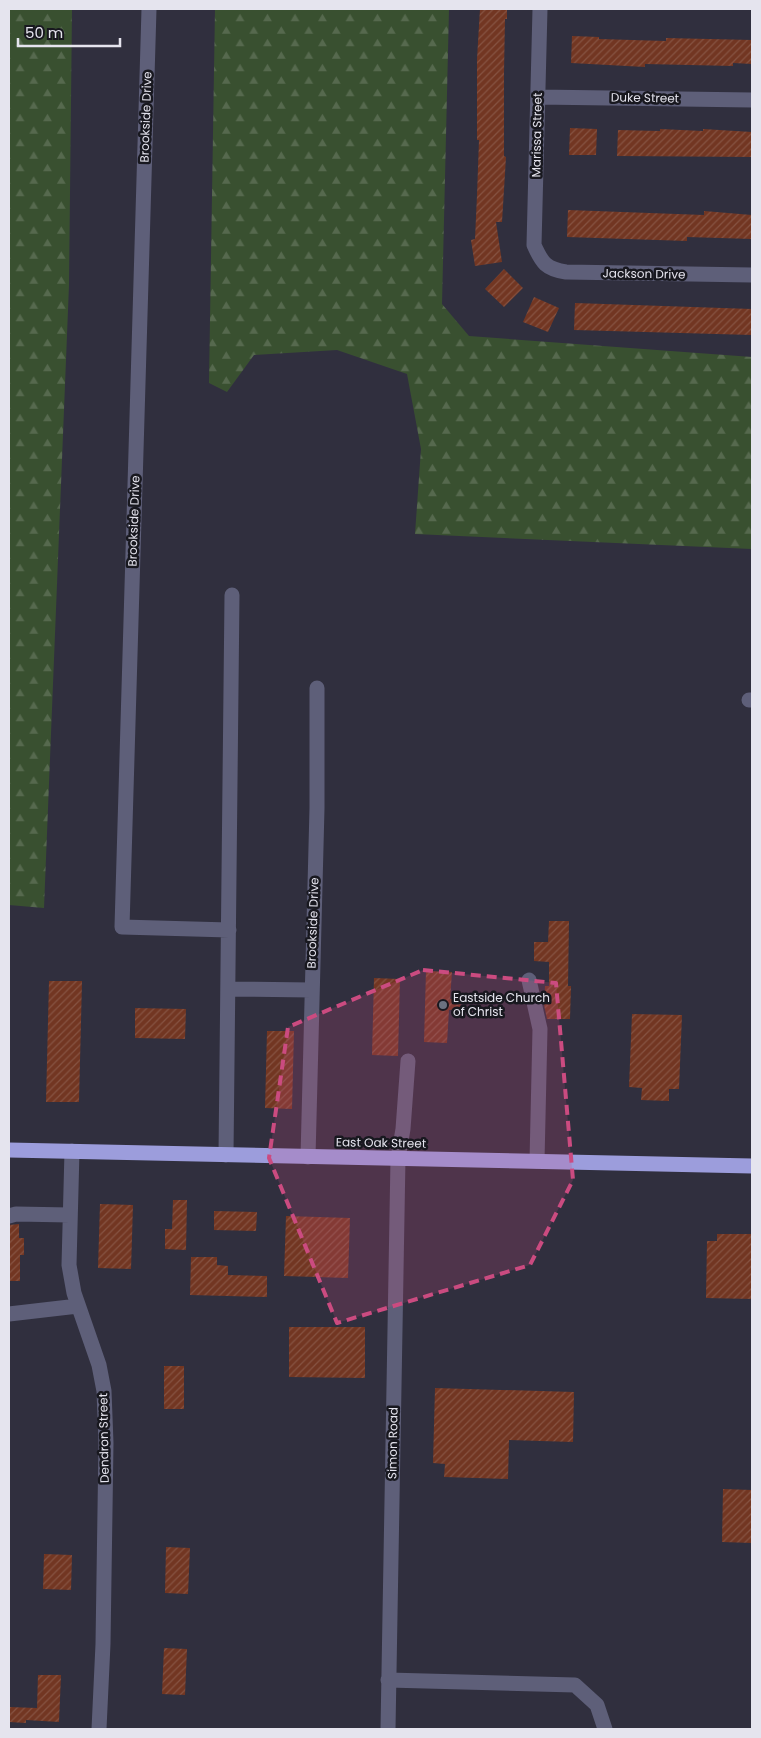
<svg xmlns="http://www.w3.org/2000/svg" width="761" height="1738" viewBox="0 0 761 1738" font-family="Poppins,sans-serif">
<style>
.forest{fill:url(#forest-firs)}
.building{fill:url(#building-hatch)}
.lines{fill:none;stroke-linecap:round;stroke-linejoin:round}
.minor{stroke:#5e5f79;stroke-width:15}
.highway{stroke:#9c9ddc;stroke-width:15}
.marked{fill:#cb4b80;fill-opacity:0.2;stroke:#cb4b80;stroke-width:4;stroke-dasharray:10 6;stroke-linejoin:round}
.worship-dot{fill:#6b7280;stroke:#18181f;stroke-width:2}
.labels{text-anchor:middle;stroke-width:5;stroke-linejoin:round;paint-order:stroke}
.street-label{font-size:12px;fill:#e5e4ee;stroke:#18181f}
.poi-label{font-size:12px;fill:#e5e4ee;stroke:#18181f;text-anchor:start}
</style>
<defs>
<pattern id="forest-firs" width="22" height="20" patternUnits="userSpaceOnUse" patternTransform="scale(1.25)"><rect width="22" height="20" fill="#395030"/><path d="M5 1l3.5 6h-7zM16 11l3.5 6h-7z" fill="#56694e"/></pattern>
<pattern id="building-hatch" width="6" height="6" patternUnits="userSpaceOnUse" patternTransform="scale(1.25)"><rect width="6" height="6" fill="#723622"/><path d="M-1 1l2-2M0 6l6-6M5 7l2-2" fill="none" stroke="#865342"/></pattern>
</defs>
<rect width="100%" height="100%" fill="#302f3e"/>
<!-- forest -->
<path class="forest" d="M9 9H72L69 285 44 908 9 905Z
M215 9H449L442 304 469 336 752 357V549L415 534 421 449 407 374 337 350 254 355 227 392 209 383Z"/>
<!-- building -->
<path class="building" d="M480 9H507V19H505L504 72V156L506 157 502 222H496L502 262 475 266 471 240 475 239 477 195 479 140H477V59Z
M572 36 599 37V39L666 41V38L752 40V64L733 63V66L645 64V67L571 63Z
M570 128 597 129 596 155H569Z
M660 129 703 131V129L752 132V157L617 156 618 130 660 131Z
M568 210 704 215V211L752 215V239L687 237V241L567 237Z
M504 269 523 288 504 307 485 289Z
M534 297 559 308 548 332 523 322Z
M575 303 752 309V335L574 330Z
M549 921H569L568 986H571L570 1019H547L544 1005 545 986H549V962L534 961V942H548Z
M426 971 452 972 450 999H461L460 1010H449L447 1043 424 1042Z
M374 978 400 979 398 1056 372 1055Z
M49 981H82L79 1102H46Z
M135 1008 186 1009 185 1039 135 1038Z
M632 1014 682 1015 679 1089H669V1101L641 1100 642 1088 629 1087Z
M267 1031H294L292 1109 265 1108Z
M173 1200H187L186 1250 165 1249V1229H172Z
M100 1204 133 1205 131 1269 98 1268Z
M214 1211 257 1212 256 1231 214 1230Z
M286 1216 350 1218 348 1278 284 1276Z
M19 1224V1238H24V1255H20V1281H9V1225Z
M717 1234H752V1299L706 1298 707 1241H717Z
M191 1257H217V1265L228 1266V1275L267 1276V1297L190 1295Z
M289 1327H365V1378L289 1377Z
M164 1366H184V1409H164Z
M435 1388 574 1392 573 1442 509 1440 508 1479 444 1477 445 1464 433 1463Z
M723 1489 752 1490V1543L722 1542Z
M166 1547 190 1548 188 1594 165 1593Z
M44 1554 72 1555 71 1590 43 1589Z
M164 1648 187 1649 185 1695 162 1694Z
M38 1675H61L59 1722 26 1720V1723L9 1722V1707L37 1708Z"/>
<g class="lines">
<!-- minor -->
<path class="minor" d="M149 9 122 927 229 930
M540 9 534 245C542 263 546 269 566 272L752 275
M538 97 752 100
M749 700H752
M529 980 540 1029 537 1161
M228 989 312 990
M72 1151 69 1265 74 1293 99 1365 104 1391 106 1443 103 1644 99 1729
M226 1155 232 595
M308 1157 317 808V688
M9 1216 16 1214 70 1215
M9 1314 78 1306
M388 1680 575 1685 597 1705 605 1729
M388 1729 398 1158 403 1129 408 1061"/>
<!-- highway -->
<path class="highway" d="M9 1150 752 1166"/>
</g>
<!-- marked area -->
<path class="marked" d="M423 970 556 983 573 1180 530 1265 337 1323 269 1158 288 1027Z"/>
<!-- markers -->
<circle class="worship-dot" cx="443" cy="1005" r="5"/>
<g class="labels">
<!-- street labels -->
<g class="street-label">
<text transform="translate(645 98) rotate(1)" y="4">Duke Street</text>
<text transform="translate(146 117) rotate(-88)" y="4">Brookside Drive</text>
<text transform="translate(537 135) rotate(-89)" y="4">Marissa Street</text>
<text transform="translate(644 274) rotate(1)" y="4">Jackson Drive</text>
<text transform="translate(134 521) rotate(-88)" y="4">Brookside Drive</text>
<text transform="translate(313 923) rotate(-88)" y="4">Brookside Drive</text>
<text transform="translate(381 1143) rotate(1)" y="4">East Oak Street</text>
<text transform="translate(104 1438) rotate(-91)" y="4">Dendron Street</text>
<text transform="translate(393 1443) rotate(-89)" y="4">Simon Road</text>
</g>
<!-- poi labels -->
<g class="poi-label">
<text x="453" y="1002">Eastside Church<tspan x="453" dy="14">of Christ</tspan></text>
</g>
</g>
<!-- border -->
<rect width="761" height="1738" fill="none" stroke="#e5e4ee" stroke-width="20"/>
<!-- scale -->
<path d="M18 38v8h102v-8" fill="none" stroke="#e5e4ee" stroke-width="2.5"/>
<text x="25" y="38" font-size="15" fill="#e5e4ee" stroke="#18181f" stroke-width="4" paint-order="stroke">50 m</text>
</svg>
